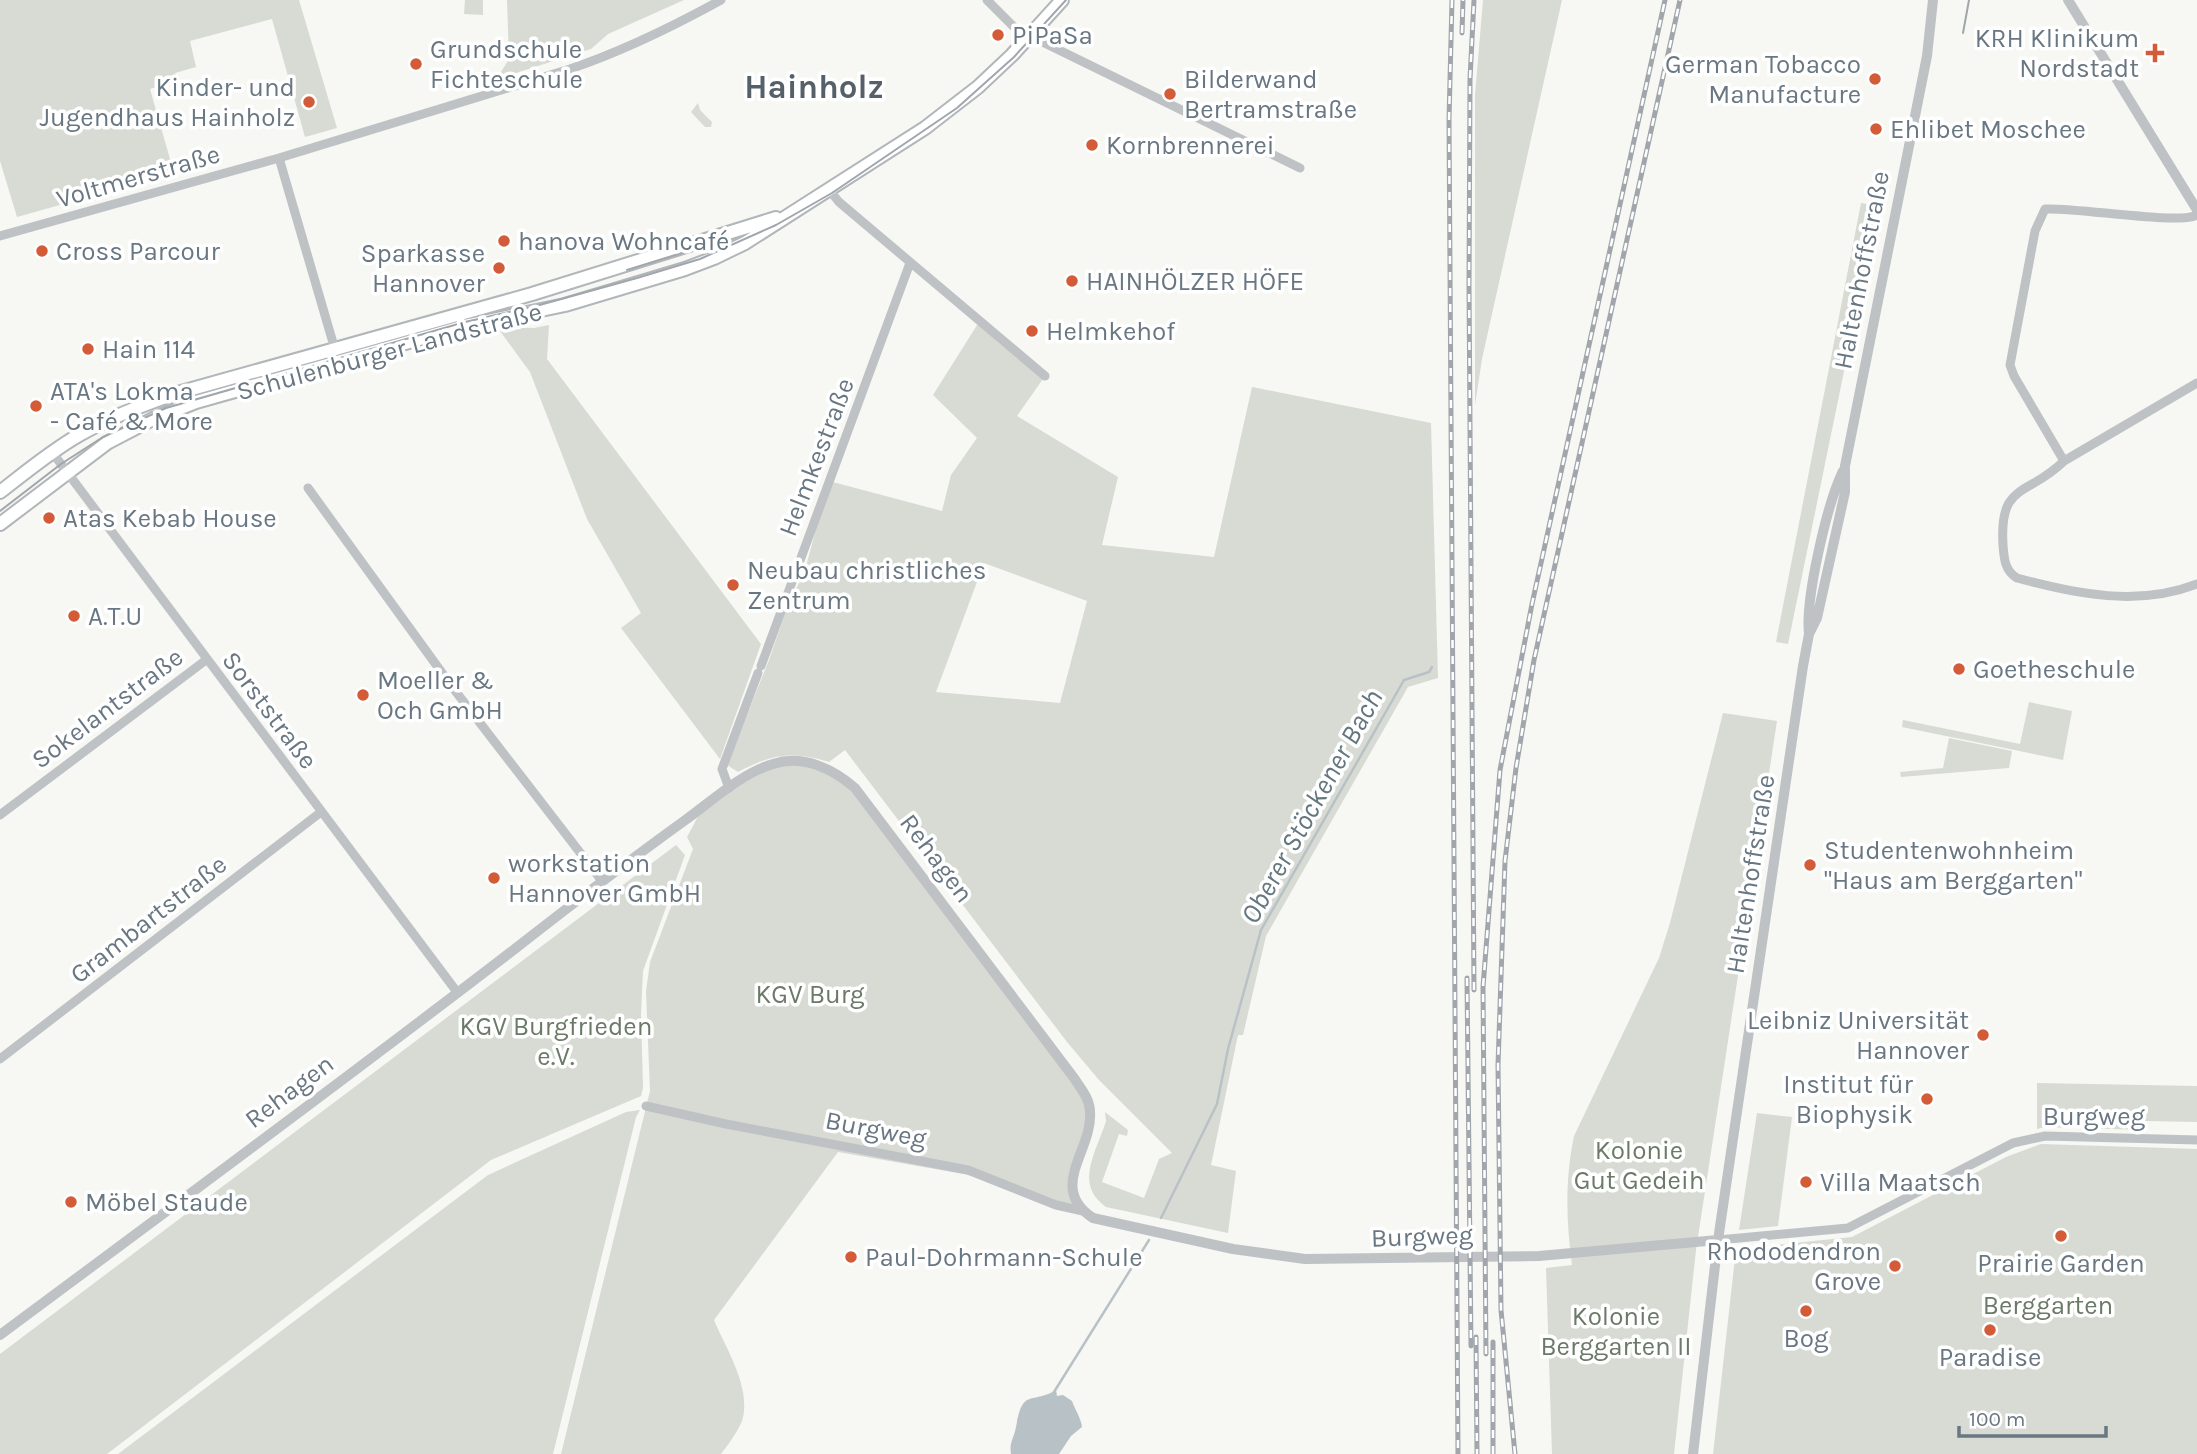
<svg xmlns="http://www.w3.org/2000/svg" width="2197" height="1454" viewBox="0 0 2197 1454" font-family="Karla,sans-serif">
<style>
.green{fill:#d7dbd4;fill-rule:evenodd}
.water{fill:#b8c2c6}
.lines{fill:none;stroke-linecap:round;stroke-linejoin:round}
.stream{stroke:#b8c2c6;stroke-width:2.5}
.secondary-casing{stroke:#b1b6ba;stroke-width:16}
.minor{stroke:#bec2c5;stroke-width:9}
.tertiary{stroke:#bec2c5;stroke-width:10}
.secondary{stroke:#fff;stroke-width:12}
.tram{stroke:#a0a6ab;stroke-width:2}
.rail-casing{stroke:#a0a6ab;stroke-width:5}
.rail{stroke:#fff;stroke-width:2.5;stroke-dasharray:8;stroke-linecap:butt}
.poi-dot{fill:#d35b38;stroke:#fff;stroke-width:2.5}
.labels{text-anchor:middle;stroke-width:7;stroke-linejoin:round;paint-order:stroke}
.poi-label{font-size:26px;fill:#697782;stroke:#fff;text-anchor:start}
.street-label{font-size:26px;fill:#697782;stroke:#fff}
.park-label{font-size:26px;fill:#6b7a67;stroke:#fff}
.water-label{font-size:28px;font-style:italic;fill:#64777f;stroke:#fff}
.district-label{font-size:33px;font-weight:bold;fill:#566068;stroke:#fff}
</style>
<rect width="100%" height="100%" fill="#f7f7f4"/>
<!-- green -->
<path class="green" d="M0 0H299L337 128 305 137 272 19 190 41 196 67 175 73 177 81 150 89 174 173 17 217 0 161Z
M465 0H483V15L464 14Z
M507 0H684L608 34 591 49 503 77 501 72 509 59Z
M1483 0H1562L1482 359 1475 405V95Z
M698 103 700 110 712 122 711 127H705L691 112Z
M1861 203 1878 206 1788 644 1776 642Z
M979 322 1045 376 1017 416 1118 477 1102 545 1214 557 1252 387 1431 423 1438 678 1408 687 1266 936 1243 1035H1238L1211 1165 1236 1171 1228 1233 1106 1207C1073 1184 1097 1151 1106 1121L1105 1112 1128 1130 1127 1136 1119 1134 1102 1182 1144 1198 1159 1159 1172 1153 1099 1080 1067 1042 845 750 829 762C792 751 772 754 738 772L727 765 769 660 786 611 805 570 829 481 942 511 951 475 977 438 933 395ZM984 563 1087 601 1060 703 936 692Z
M549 325 547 359 761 644 720 759 621 628 641 613 587 519 530 372 497 327 534 328Z
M2029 702 2072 711 2063 760 1902 727 1903 720 2020 744Z
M1723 713 1777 721 1696 1250 1674 1454H1552L1546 1268 1572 1265C1566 1220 1565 1180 1574 1136L1659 958 1670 923Z
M1949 738 2012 751 2009 768 1901 777 1900 772 1943 768Z
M791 762 839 774 974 946 1090 1109 1073 1176 1084 1211 969 1175 838 1152 714 1320C726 1349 752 1388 742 1421 737 1433 729 1443 721 1454H561L650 1091 646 991 650 962 693 849 687 837 703 807 763 767Z
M676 845 685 855 643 971 641 1014 643 1088 641 1096 491 1160 107 1454H0V1354Z
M2037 1083 2197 1086V1122L2145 1121 2144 1130 2045 1127 2037 1129Z
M640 1110 636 1117 553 1454H118L488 1175 626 1112Z
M1757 1113 1792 1117 1778 1226 1739 1230Z
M2041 1144 2197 1149V1454H1713L1736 1249 1852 1237 2006 1157Z"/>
<!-- water -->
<path class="water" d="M1056 1390 1057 1396 1063 1395 1072 1401C1075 1410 1081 1418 1082 1427L1071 1436 1059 1454H1011C1009 1442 1014 1438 1016 1427 1023 1387 1031 1405 1056 1390Z"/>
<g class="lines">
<!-- stream -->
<path class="stream" d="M1161 1218 1217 1104 1228 1049 1261 930 1404 680 1429 672 1432 667
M1054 1392 1149 1240"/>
<defs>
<path id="secondary" d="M0 492C26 472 51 451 79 435 109 418 142 405 174 394L532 294 776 218
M0 524 107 443 153 419 196 402 469 325 565 305 685 269 714 258 745 243 925 128 978 87 1012 55 1062 0"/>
</defs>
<!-- secondary casing -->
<use href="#secondary" class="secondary-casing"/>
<!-- minor -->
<path class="minor" d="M987 0 1016 29 1300 168
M279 158 336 353
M830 191 839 202 1045 376
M0 236 279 158 570 69C623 51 672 27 721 0
M2197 383 2064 461C2028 497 1999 481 2003 545 2004 559 2005 571 2017 578 2076 594 2139 607 2197 584
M52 452 457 992
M2064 461 2014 376 2010 365 2035 231 2045 209C2076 207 2178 225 2197 215
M308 488 453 688 602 881
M761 666 910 263
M729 788 722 769 758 673
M0 815 206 660
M0 1059 321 812
M646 1106 726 1124 968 1170 1056 1205 1083 1211
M1718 1240 1848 1228 2013 1143 2045 1136 2197 1140"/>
<!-- tertiary -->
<path class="tertiary" d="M2068 0 2197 210
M1809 634C1805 599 1827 504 1843 471
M0 1335C172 1207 346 1079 516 948 571 905 627 862 684 821 712 801 740 774 773 764 803 754 833 769 855 788L1074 1078C1081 1089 1090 1099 1090 1112 1093 1150 1047 1188 1093 1218L1233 1249 1305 1259 1539 1256 1718 1240
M1693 1454 1718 1240 1803 666 1809 634 1817 618 1845 492V466L1927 56 1933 0"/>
<!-- secondary -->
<use href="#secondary" class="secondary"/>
<!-- tram -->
<path class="tram" d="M1963 33 1969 0
M627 270 717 242
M0 511 61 464 103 437 166 408 465 322 536 306 637 278 700 259 776 225 832 193 957 108 1014 57 1066 0"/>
<defs>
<path id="rail" d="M1452 0 1449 120 1458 1454
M1462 33 1463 0
M1467 978 1471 1346
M1474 990 1469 285 1470 79 1474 0
M1476 1337 1477 1454
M1486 1354 1483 987 1500 770 1532 604 1665 0
M1493 1454V1342
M1515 1454 1501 1310 1498 1065 1505 861 1516 768 1534 660 1680 0"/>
</defs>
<!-- rail casing -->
<use href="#rail" class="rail-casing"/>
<!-- rail -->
<use href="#rail" class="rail"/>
</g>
<!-- markers -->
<g class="poi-dot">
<circle cx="998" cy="35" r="7"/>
<path d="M2151.5 42.5h7v7h7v7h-7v7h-7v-7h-7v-7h7z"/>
<circle cx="416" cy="64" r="7"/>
<circle cx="1875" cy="79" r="7"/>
<circle cx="1170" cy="94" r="7"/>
<circle cx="309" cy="102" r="7"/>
<circle cx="1876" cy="129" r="7"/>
<circle cx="1092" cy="145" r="7"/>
<circle cx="504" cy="241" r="7"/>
<circle cx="42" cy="251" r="7"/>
<circle cx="499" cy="268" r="7"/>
<circle cx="1072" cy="281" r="7"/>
<circle cx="1032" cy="331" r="7"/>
<circle cx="88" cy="349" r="7"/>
<circle cx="36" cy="406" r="7"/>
<circle cx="49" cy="518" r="7"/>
<circle cx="733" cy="585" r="7"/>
<circle cx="74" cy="616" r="7"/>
<circle cx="1959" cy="669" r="7"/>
<circle cx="363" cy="695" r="7"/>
<circle cx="1810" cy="865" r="7"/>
<circle cx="494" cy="878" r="7"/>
<circle cx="1983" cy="1035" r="7"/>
<circle cx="1927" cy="1099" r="7"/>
<circle cx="1806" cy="1182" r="7"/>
<circle cx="71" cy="1202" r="7"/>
<circle cx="2061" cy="1236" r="7"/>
<circle cx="851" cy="1257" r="7"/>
<circle cx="1895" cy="1266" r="7"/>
<circle cx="1806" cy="1311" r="7"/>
<circle cx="1990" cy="1330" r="7"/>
</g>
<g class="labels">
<!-- poi labels -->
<g class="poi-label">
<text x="1012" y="44">PiPaSa</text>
<text x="2139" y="47" text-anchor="end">KRH Klinikum<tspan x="2139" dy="30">Nordstadt</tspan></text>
<text x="430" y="58">Grundschule<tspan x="430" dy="30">Fichteschule</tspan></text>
<text x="1861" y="73" text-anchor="end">German Tobacco<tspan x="1861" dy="30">Manufacture</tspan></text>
<text x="1184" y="88">Bilderwand<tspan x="1184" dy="30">Bertramstraße</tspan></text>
<text x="295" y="96" text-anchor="end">Kinder- und<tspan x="295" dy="30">Jugendhaus Hainholz</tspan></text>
<text x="1890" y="138">Ehlibet Moschee</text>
<text x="1106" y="154">Kornbrennerei</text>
<text x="518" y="250">hanova Wohncafé</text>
<text x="56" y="260">Cross Parcour</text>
<text x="485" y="262" text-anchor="end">Sparkasse<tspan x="485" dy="30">Hannover</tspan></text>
<text x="1086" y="290">HAINHÖLZER HÖFE</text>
<text x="1046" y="340">Helmkehof</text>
<text x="102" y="358">Hain 114</text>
<text x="50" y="400">ATA's Lokma<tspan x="50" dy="30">- Café &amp; More</tspan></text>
<text x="63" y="527">Atas Kebab House</text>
<text x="747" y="579">Neubau christliches<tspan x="747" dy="30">Zentrum</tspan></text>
<text x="88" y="625">A.T.U</text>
<text x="1973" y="678">Goetheschule</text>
<text x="377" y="689">Moeller &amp;<tspan x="377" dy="30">Och GmbH</tspan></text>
<text x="1824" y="859">Studentenwohnheim<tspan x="1824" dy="30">"Haus am Berggarten"</tspan></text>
<text x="508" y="872">workstation<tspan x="508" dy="30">Hannover GmbH</tspan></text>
<text x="1969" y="1029" text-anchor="end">Leibniz Universität<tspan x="1969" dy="30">Hannover</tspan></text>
<text x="1913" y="1093" text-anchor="end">Institut für<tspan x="1913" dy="30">Biophysik</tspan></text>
<text x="1820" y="1191">Villa Maatsch</text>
<text x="85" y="1211">Möbel Staude</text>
<text x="1881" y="1260" text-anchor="end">Rhododendron<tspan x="1881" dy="30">Grove</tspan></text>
<text x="865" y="1266">Paul-Dohrmann-Schule</text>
<text x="2061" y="1272" text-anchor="middle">Prairie Garden</text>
<text x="1806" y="1347" text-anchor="middle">Bog</text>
<text x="1990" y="1366" text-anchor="middle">Paradise</text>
</g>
<!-- street labels -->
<g class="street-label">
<text transform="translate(138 176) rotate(-16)" y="9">Voltmerstraße</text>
<text transform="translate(1861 270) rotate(-79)" y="9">Haltenhoffstraße</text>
<text transform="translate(389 351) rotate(-15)" y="9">Schulenburger Landstraße</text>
<text transform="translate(816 457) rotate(-69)" y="9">Helmkestraße</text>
<text transform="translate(107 708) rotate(-37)" y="9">Sokelantstraße</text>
<text transform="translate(270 710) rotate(53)" y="9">Sorststraße</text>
<text transform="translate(937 858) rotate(53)" y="9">Rehagen</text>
<text transform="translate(1750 874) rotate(-81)" y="9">Haltenhoffstraße</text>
<text transform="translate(148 919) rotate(-38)" y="9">Grambartstraße</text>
<text transform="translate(289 1091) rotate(-37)" y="9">Rehagen</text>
<text x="2094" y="1125">Burgweg</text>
<text transform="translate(876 1129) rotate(11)" y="9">Burgweg</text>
<text transform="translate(1422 1236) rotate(-2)" y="9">Burgweg</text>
</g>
<!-- park labels -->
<g class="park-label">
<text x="810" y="1003">KGV Burg</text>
<text x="556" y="1035">KGV Burgfrieden<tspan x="556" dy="30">e.V.</tspan></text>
<text x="1639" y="1159">Kolonie<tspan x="1639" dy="30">Gut Gedeih</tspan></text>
<text x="2048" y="1314">Berggarten</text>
<text x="1616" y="1325">Kolonie<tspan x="1616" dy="30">Berggarten II</tspan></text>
</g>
<!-- water labels -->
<g class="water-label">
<text transform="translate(1311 806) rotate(-61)" y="10">Oberer Stöckener Bach</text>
</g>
<!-- district labels -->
<g class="district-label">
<text x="814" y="98">Hainholz</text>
</g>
</g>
<!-- scale -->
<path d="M1959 1426v10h147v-10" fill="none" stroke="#697782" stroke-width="3.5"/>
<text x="1969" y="1426" font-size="21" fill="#697782" stroke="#ffffff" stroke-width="5" paint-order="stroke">100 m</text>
</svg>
